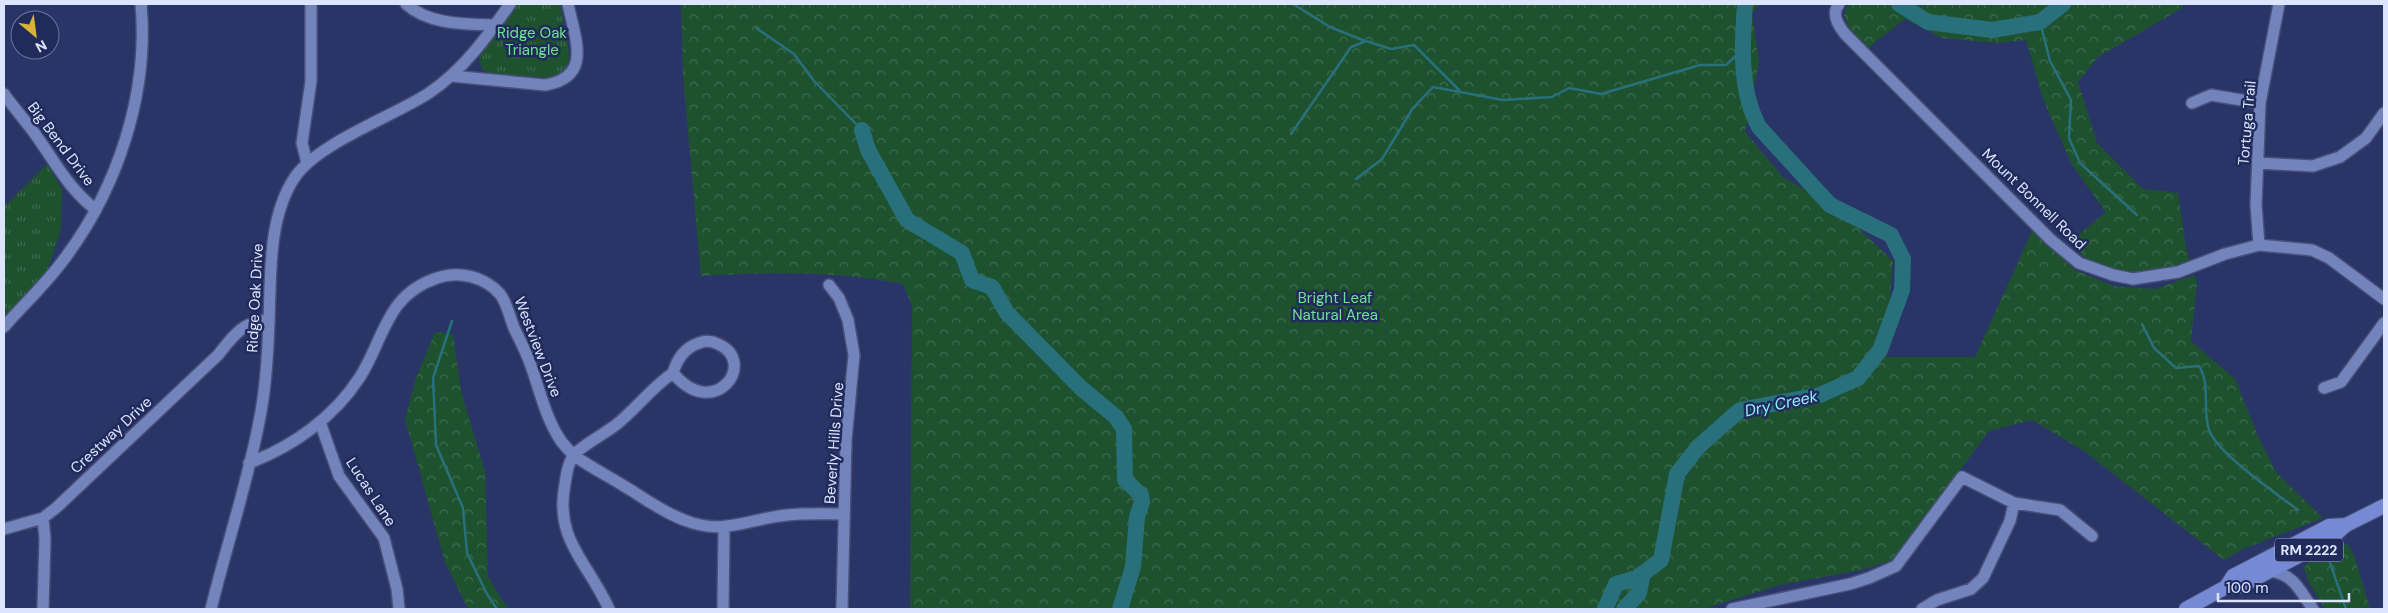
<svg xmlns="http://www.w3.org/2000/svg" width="2388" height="613" viewBox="0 0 2388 613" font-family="'DM Sans',sans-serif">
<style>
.forest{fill:url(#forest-crowns)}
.park{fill:url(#park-tufts)}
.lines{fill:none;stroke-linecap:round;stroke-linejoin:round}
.stream{stroke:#29707d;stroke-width:2.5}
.river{stroke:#29707d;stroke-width:16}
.minor-casing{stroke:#485079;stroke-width:14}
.major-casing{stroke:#485079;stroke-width:16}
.minor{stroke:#7383bb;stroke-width:11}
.major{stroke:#7589d5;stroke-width:14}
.labels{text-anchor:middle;stroke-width:5;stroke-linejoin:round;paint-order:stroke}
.shield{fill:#202b5b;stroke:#a4adcd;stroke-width:1}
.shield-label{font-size:14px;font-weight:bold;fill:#dde5fe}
.park-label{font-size:15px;fill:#71e092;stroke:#202b5b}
.street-label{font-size:15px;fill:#dde5fe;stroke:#202b5b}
.water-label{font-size:16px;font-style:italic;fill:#92edff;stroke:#202b5b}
</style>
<defs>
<pattern id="forest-crowns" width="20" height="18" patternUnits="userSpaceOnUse" patternTransform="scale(1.25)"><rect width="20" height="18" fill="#1e522f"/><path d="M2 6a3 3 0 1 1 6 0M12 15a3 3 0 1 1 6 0" fill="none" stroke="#3e6b4e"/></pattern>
<pattern id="park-tufts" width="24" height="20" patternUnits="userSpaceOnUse" patternTransform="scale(1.25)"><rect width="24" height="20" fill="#1e522f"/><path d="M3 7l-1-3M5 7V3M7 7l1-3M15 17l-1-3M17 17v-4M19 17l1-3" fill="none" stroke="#3e6b4e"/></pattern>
</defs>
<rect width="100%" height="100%" fill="#2a3567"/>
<!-- forest -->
<path class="forest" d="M681 4H1760L1752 13 1759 62 1745 132 1784 178 1836 207 1893 261 1885 357H1975L2032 231 2075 270 2114 286 2155 289 2194 275 2197 283 2191 341 2235 379 2258 436 2276 472 2323 518 2243 549 2224 560 2084 451 2032 420 1989 431 1893 560 1861 570 1780 585 1703 609H910L912 305 903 284C837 271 768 272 701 276L683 76Z
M1848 4H2182L2184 7 2098 57 2078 82 2097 143 2143 189 2178 193 2186 247 2190 262C2144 275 2106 282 2069 243L2106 212 2072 165 2043 99 2026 40 1997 43 1942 38 1905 19 1868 48 1850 29 1844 16Z
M435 332 453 334 461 391 485 472 488 577 502 600 510 609H468L445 562 405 419 416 378Z
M2348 544 2355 558 2370 609H2325L2308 581 2304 568C2312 555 2333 548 2348 544Z"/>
<!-- park -->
<path class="park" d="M517 4H560L569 53V65L565 73 554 78 489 74 483 70 479 61 480 56Z
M47 164 62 189 61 230 47 271 4 318V207Z"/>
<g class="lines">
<!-- stream -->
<path class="stream" d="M1293 4 1330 27 1365 41
M2040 22 2050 61 2071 100 2069 138 2080 163 2137 215
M756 28 794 54 814 81 862 130
M1291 134 1351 47 1366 41 1391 49 1414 45 1459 90
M1356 179 1382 159 1413 108 1433 87 1503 100 1552 97 1569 88 1601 94 1700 65H1726L1742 50
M452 321 433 378 436 445 463 508 467 553 487 594 497 609
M2142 324 2154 348 2176 368 2199 366C2211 385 2202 409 2209 430 2218 454 2276 493 2298 510
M2328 557 2346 609"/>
<!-- river -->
<path class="river" d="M1899 4 1928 22 1992 30 2040 22 2063 4
M862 130 868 150 907 220 962 253 972 280 992 287 1007 313 1081 388 1116 417 1124 429 1125 480 1141 495 1142 502 1137 517 1133 567 1120 609
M1605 609 1616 584 1637 578 1661 560 1677 474 1698 447 1740 410 1820 395 1858 378 1880 350 1902 290 1903 259 1891 235 1830 205 1759 127C1739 90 1742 44 1745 4
M1624 609 1639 593 1643 573"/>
<defs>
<path id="minor" d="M406 4C429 25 466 24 495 25
M1839 4C1831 14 1838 25 1845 34L2051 240 2079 263 2113 275 2133 279 2178 272 2225 254 2259 245 2312 250 2329 258 2384 299
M451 76 545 85C593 77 575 39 568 4
M4 94C14 108 25 120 35 134 56 163 67 187 96 210
M2192 103 2211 95 2260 103
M307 163 302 143 311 81V4
M2258 163 2313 166 2340 157 2366 138 2384 113
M2259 245 2256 205 2260 103 2279 4
M829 285 839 298 848 320 854 355 846 440 842 609
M4 327C24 304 47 283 65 258 118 187 149 93 141 4
M2324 388 2341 382 2384 323
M320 422 339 476 384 538 397 589 399 609
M249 463C294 446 334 417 360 377 385 337 386 295 437 278 459 270 485 277 500 294 507 303 510 318 514 328 519 338 524 348 528 358 539 385 544 416 561 441 565 446 570 452 575 456 590 467 608 476 624 486 643 497 662 512 684 520 724 536 747 519 787 515 806 513 825 514 844 514
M43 518 45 539 43 609
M4 529 43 518 56 508 218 355C233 336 243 321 269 320
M2270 571C2294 574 2300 591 2313 609
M211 609C226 547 247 485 259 422 266 389 268 354 269 320 271 274 268 217 295 177 318 143 394 116 429 93 463 70 487 37 510 4
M609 609C588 562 554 540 565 484 566 476 568 462 574 455 581 446 606 433 617 424 637 408 652 387 673 373 677 359 684 348 699 343 706 340 712 341 718 344 759 362 714 423 673 373
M723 609 724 528
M1732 609 1850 584 1869 578 1896 566 1962 477 2014 503 2060 510 2092 536
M1922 609 1937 600 1971 589 1983 578 2010 521 2014 503"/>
<path id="major" d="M2226 587 2241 586 2329 540 2346 525 2384 506
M2186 609 2226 587 2233 576 2329 526 2346 525"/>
</defs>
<!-- minor casing -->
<use href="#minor" class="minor-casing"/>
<!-- major casing -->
<use href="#major" class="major-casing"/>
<!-- minor -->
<use href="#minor" class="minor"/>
<!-- major -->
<use href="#major" class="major"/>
</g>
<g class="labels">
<!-- shield labels -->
<rect class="shield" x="2275" y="538.5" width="68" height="23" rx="4"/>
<g class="shield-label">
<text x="2309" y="555">RM 2222</text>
</g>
<!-- park labels -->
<g class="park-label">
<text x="532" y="38">Ridge Oak<tspan x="532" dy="17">Triangle</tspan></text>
<text x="1335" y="303">Bright Leaf<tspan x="1335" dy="17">Natural Area</tspan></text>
</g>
<!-- street labels -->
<g class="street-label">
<text transform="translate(2247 123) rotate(-85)" y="5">Tortuga Trail</text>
<text transform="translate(61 144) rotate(53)" y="5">Big Bend Drive</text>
<text transform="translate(2034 199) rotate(44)" y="5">Mount Bonnell Road</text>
<text transform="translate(255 298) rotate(-87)" y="5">Ridge Oak Drive</text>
<text transform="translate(538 347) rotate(69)" y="5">Westview Drive</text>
<text transform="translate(111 435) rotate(-43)" y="5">Crestway Drive</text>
<text transform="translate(834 443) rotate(-86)" y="5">Beverly Hills Drive</text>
<text transform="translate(371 492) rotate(57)" y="5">Lucas Lane</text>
</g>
<!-- water labels -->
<g class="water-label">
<text transform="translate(1781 403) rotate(-12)" y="6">Dry Creek</text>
</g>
</g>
<!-- border -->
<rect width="2388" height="613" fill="none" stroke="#dde5fe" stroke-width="10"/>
<!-- north arrow -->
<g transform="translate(35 35) rotate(151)"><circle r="24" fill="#202b5b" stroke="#6c759c"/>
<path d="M0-4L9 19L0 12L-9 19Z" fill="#d9b334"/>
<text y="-8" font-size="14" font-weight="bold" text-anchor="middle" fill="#dde5fe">N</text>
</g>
<!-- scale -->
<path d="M2218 593v8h131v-8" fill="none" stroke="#dde5fe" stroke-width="2.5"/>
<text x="2226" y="593" font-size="15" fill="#dde5fe" stroke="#202b5b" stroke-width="4" paint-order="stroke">100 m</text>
</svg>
